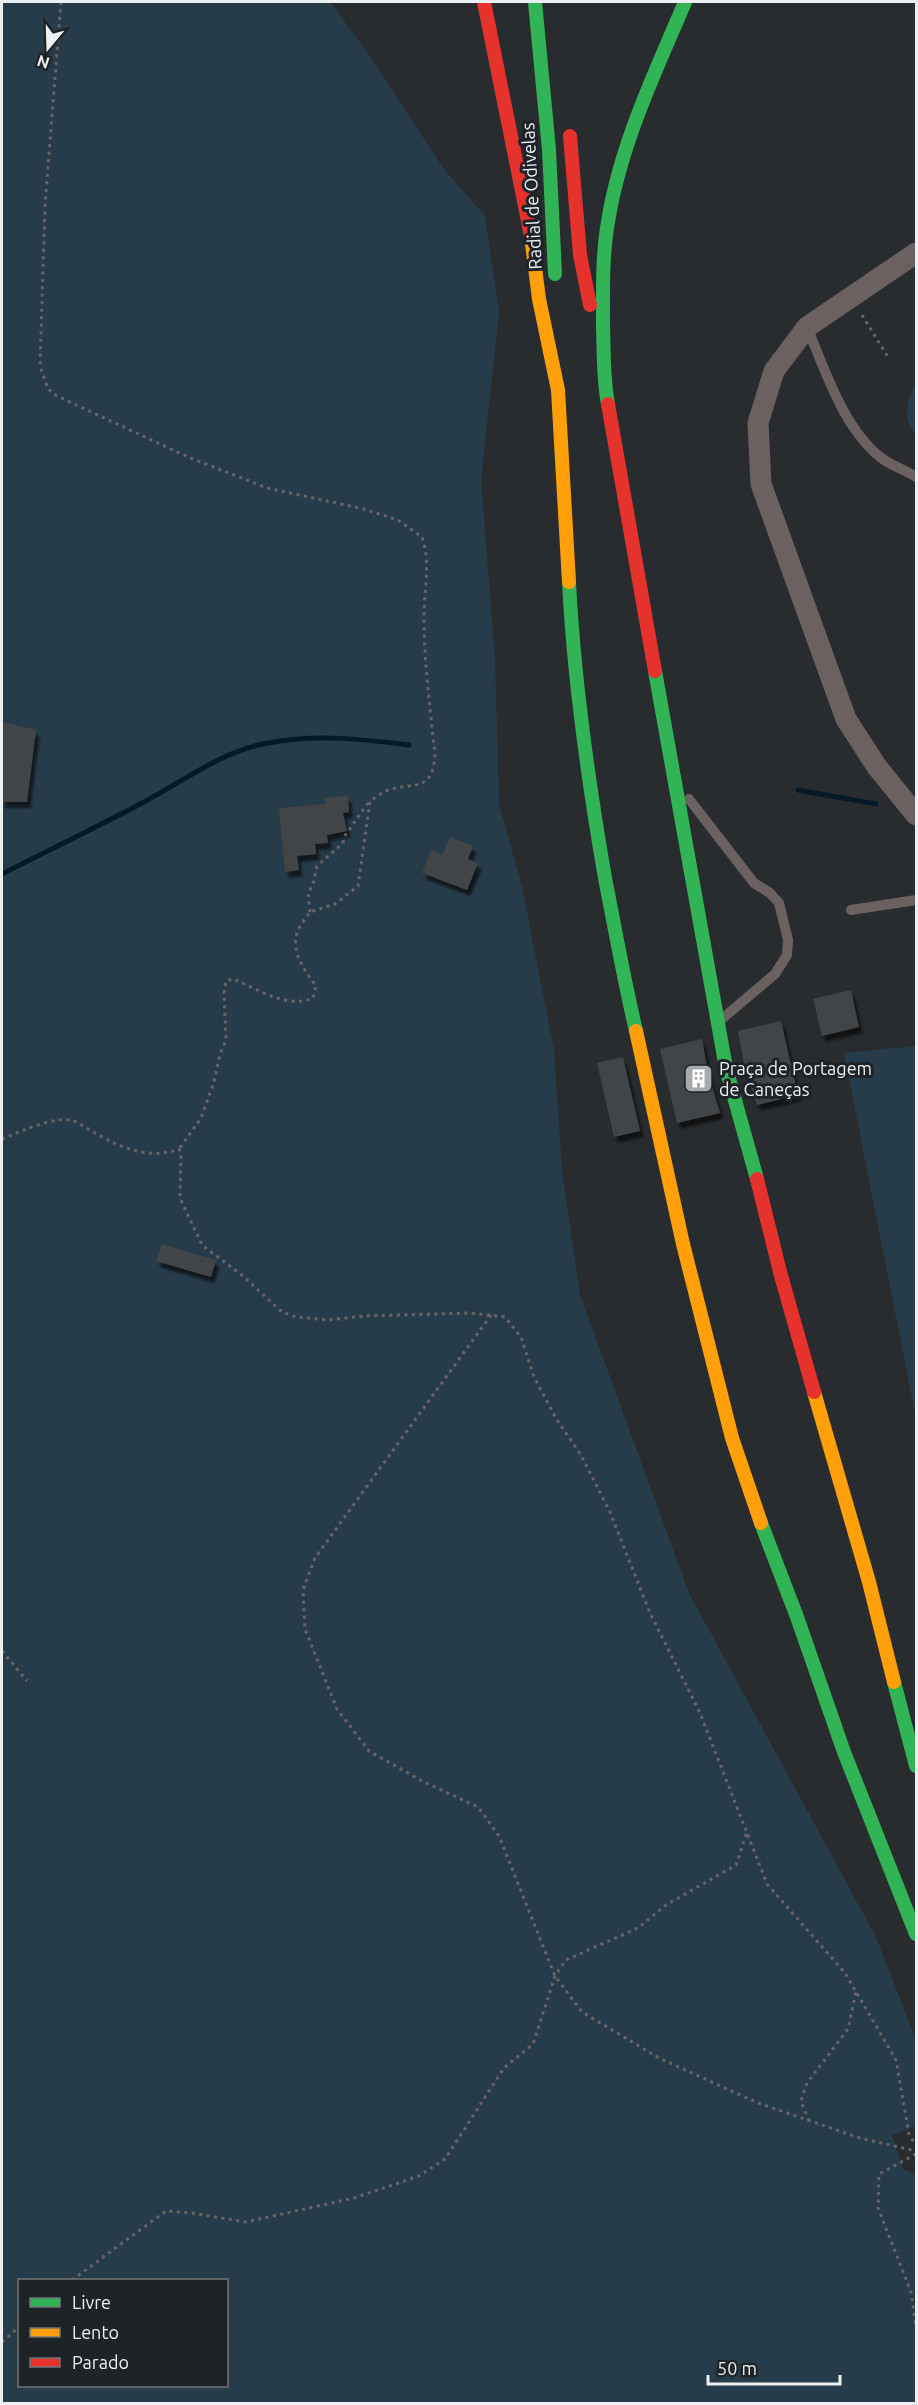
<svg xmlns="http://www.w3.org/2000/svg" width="918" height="2405" viewBox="0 0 918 2405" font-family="Ubuntu,sans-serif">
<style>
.green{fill:#273c4b;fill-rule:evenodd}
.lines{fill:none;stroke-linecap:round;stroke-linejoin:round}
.stream{stroke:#041a29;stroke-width:5}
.building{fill:#424446;filter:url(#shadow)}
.path{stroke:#6b6465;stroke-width:3;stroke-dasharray:3 4.5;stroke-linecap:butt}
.lane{stroke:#6c6161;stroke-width:10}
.street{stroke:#6c6161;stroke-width:21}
.fast{stroke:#30b455;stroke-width:14}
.slow{stroke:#ff9f0a;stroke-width:14}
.jam{stroke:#e5322d;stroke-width:14}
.labels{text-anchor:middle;stroke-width:6;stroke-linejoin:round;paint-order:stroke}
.street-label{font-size:18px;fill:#ecf0f2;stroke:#1d2327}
.poi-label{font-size:18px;fill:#ecf0f2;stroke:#1d2327;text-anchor:start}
</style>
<defs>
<filter id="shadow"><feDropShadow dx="3.5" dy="6" stdDeviation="1.5" flood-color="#0009"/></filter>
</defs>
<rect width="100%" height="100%" fill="#292c2e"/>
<!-- green -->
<path class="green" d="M2 2H330L370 56 443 168 485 216 499 312 481 480 495 658 499 804 522 887 554 1050 562 1171 580 1295 689 1593 876 1937 916 2040V2126L892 2135 903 2169 916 2174V2403L2 2404ZM20 2280H226V2386H20Z
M915 386H916V435C903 420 905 403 915 386Z
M916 1046V1419L844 1053Z"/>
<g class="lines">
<!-- stream -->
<path class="stream" d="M798 790 876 804
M2 874C49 850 97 827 144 802 184 781 222 751 268 743 316 734 361 739 409 745"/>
</g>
<!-- building -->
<path class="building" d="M2 722 36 730 27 802H2Z
M348 796 349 812 343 813 347 831 327 835 328 843 315 844 316 854 297 856 299 870 285 872 279 808 325 804 324 798Z
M450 837 473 846 468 859 478 863 467 890 422 873 431 850 442 855Z
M851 990 859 1027 822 1036 813 999Z
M781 1021 798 1095 757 1105 744 1064 738 1031Z
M702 1039 708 1073 720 1113 677 1123 660 1049Z
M623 1057 640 1131 614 1137 597 1063Z
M162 1244 216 1260 211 1277 156 1261Z"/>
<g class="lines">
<!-- path -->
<path class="path" d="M61 2 45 205 40 366 48 389 57 396 188 457 267 488 364 509 398 520 422 537C431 562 424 590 424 615 424 662 430 708 435 754 433 790 418 783 391 789 384 791 376 797 370 801L358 886 335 904 310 912C306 918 299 926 297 933 291 953 305 971 316 986L313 998C286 1009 258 989 233 979L226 981 224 993 226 1040 220 1054 214 1082 201 1118 179 1149
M862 315 888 357
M310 912 308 893 313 885 317 866 343 843 344 837 368 803
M2 1139C20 1132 55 1115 74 1121 81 1124 88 1129 95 1133 121 1148 149 1160 179 1149L181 1153 180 1198 202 1245 243 1276 282 1312 296 1317 328 1320 364 1316 470 1313 505 1317 521 1337 534 1377 557 1420 581 1455 610 1512 650 1613 700 1713 767 1884 845 1973 896 2060 909 2134 916 2146
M491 1315 315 1558 303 1590 305 1629 337 1709 369 1751 422 1781 478 1807 499 1836 555 1976 582 2012 659 2058 758 2103 860 2138 916 2151
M2 1651 27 1681
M809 2121 801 2101 807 2083 848 2029 856 1991
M916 2154 879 2174 878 2208 911 2292 916 2327
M72 2280 166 2211 192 2213 246 2222 354 2198 419 2176 445 2159 504 2068 533 2044 555 1976 566 1960 638 1928 666 1905 736 1865 747 1832
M2 2342 20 2326"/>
<!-- lane -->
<path class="lane" d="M807 327C825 370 843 427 880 457 890 465 905 470 916 477
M689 799 754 883 770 893 779 903 788 940 787 955 775 974 723 1018
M851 910 916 900"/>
<!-- street -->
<path class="street" d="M916 253 807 327 774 371 758 423 761 484 846 719 877 767 916 815"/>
<!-- fast -->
<path class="fast" d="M535 2 549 150 555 274
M608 404C603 378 604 353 603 327 603 292 602 256 608 222 620 145 655 73 685 2
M569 582C574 681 588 780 605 878 615 929 624 980 636 1031
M655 671 726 1068 757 1179
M761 1523 797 1617 844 1752 916 1934
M894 1682 916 1766"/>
<!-- slow -->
<path class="slow" d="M531 236 539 299 558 390 569 582
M636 1031 683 1244 732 1438 761 1523
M814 1392 869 1582 894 1682"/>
<!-- jam -->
<path class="jam" d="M484 2 531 236
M570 136 580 255 590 305
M608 404 655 671
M757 1179 780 1272 814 1392"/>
</g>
<!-- icons -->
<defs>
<symbol id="building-square" viewBox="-11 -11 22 22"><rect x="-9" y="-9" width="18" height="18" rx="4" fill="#a8abad" stroke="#1d2327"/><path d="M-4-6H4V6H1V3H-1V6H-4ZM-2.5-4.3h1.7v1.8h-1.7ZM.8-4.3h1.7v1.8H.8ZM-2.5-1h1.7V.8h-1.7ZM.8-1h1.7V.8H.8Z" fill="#fff"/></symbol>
</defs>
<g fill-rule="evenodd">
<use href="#building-square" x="682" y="1062" width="33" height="33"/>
</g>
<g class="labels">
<!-- street labels -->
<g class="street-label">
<text transform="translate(532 196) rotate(-93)" y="6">Radial de Odivelas</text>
</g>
<!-- poi labels -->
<g class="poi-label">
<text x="719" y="1075">Praça de Portagem<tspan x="719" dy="21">de Caneças</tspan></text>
</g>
</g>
<!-- border -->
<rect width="918" height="2405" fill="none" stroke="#ecf0f2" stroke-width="6"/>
<!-- legend -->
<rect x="18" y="2279" width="210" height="108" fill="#1d2327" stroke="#707578" stroke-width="1.5"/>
<rect x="30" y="2298" width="30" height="9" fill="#30b455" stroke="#707578" stroke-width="1.5"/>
<text x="72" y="2309" font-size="18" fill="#ecf0f2">Livre</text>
<rect x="30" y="2328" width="30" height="9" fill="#ff9f0a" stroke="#707578" stroke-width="1.5"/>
<text x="72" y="2339" font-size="18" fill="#ecf0f2">Lento</text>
<rect x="30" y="2358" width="30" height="9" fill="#e5322d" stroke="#707578" stroke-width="1.5"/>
<text x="72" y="2369" font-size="18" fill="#ecf0f2">Parado</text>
<!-- north arrow -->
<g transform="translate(48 48) rotate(199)" stroke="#1d2327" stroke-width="4.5" paint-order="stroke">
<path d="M0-4.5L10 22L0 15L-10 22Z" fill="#ecf0f2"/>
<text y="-9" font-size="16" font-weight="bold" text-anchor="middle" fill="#ecf0f2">N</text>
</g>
<!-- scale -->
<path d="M708 2375v9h132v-9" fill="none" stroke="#ecf0f2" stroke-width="3"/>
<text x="717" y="2375" font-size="18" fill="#ecf0f2" stroke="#1d2327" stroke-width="4.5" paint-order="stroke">50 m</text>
</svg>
